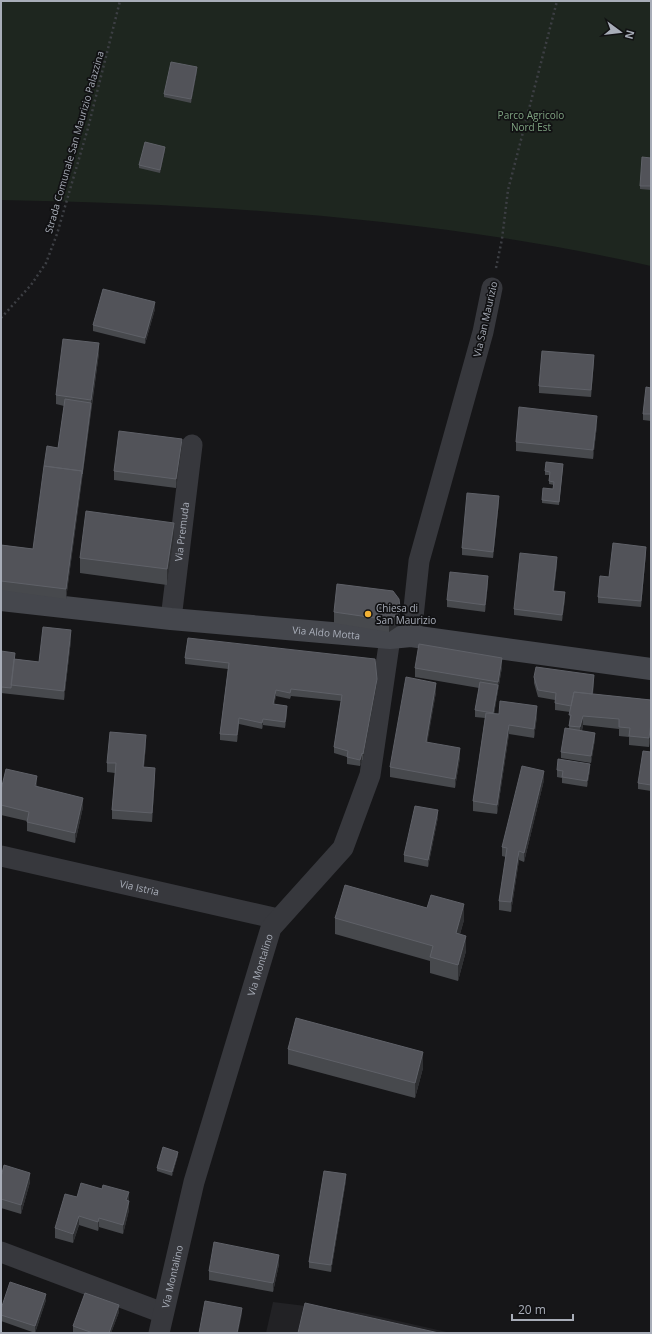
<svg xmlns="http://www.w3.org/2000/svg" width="652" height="1334" viewBox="0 0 652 1334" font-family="'Open Sans',sans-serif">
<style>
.built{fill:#222225}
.green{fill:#1e261f}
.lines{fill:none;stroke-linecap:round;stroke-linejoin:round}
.path{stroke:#3d3f44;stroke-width:2.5;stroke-dasharray:2 3;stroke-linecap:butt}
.street{stroke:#37383d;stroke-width:21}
.secondary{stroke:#45474d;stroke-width:22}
.wall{fill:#47494d}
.shaded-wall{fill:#2f3033}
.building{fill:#525359;stroke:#5f6168}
.poi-dot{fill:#f2b134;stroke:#111113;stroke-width:1.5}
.labels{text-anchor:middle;stroke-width:3.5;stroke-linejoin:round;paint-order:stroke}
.park-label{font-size:10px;fill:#7fa381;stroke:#111113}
.street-label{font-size:10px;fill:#a8adb8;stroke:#111113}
.poi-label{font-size:10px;fill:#a8adb8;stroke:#111113;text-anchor:start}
</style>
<rect width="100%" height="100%" fill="#161618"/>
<!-- built -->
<path class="built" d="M273 1302 363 1313 451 1333H266Z"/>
<!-- green -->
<path class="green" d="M1 1H651V266C438 218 219 204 1 200Z"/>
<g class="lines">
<!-- path -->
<path class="path" d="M496 268 502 239 508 190 557 1
M1 318 31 285 46 263 57 234 88 128 120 1"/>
<!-- street -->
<g class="street">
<path id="s1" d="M171 619 192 445"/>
<path d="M411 636 419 561 483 332 492 288"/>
<path id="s2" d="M1 856 278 919"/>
<path d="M1 1252 163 1313"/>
<path id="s3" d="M159 1333 194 1182 271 928 343 848 370 775 390 638"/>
</g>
<!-- secondary -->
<path class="secondary" id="s4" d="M1 600 171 619 390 638 411 636 651 669"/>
</g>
<!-- wall -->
<path class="wall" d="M197 71 191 103 164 97V94Z
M165 150 160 173 139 168V165Z
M651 158V190L640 189V186Z
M155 309 145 344 93 331V325Z
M99 353 66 599 1 590V545L33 549 58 448 64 406 56 404V395Z
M594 361 591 397 539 393V386Z
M651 388V421L643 420V414Z
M597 425 593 459 516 451V442Z
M182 448 176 488 114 480V471Z
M563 467 559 505 542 503V500L553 489 554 485 549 484V475H545V471Z
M499 502 493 558 462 555V548Z
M174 538 167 585 80 573V558Z
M646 553 641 607 598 603V597Z
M557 564 554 591 565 599 562 621 514 615V609Z
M488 583 485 612 447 607V600Z
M334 612 400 618 398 626 389 632 334 623Z
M188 638 377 686 363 760H362L360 766 347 764V757L334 753V747L341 701 291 696 290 699 276 696 274 705 287 713 285 728 263 725 262 729 239 724 237 742 220 740V734L228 669 185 664V658Z
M71 640 64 700 1 693V651L15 659 39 662Z
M502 667 494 714 537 716 534 738 509 734 497 814 473 811V801L485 718 475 717V710L479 688 415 677V668Z
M534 677 594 681 593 694 651 700V732L649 747 629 745V737L619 736V729L583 725 582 731 595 739 591 763 561 758V752L569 729 570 712 555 710V700L538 697 534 683Z
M436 692 427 742 460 757 455 788 390 777V767Z
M146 744 144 767 155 777 152 822 112 819V810L115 773 107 772V763Z
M651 752V791L638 789V783Z
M557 770H590L587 787 562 783V778L557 777Z
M544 780 524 862 519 860 511 912 499 910V901L506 857 502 856V847Z
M37 785V787L83 807 75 843 27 831V821L1 815V790Z
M438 817 428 867 404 862V855Z
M335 918 464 920 460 934 466 951 458 981 430 973V961L335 934Z
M288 1049 423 1068 415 1098 288 1064Z
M178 1155 172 1176 157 1171V1168Z
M1 1177 30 1182 21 1214 1 1208Z
M346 1180 331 1272 309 1268V1262Z
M77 1197 129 1201V1210L123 1234 99 1227 98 1231 79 1225 73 1243 55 1238V1228Z
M279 1264 273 1292 209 1280V1271Z
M46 1300 35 1333 1 1321V1309Z
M119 1312 111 1333H75L73 1332V1326Z"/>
<!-- shaded-wall -->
<path class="shaded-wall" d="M197 67V71L191 103V99Z
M165 147V150L160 173V170Z
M155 302V309L145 344V338Z
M99 343V353L91 409V400Z
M594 355V361L591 397V390Z
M91 403V409L66 599V589Z
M597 416V425L593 459V450Z
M182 439V448L176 488V479Z
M499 496V502L493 558V552Z
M174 523V538L167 585V569Z
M646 547V553L641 607V601Z
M557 557V564L553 597V591Z
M488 576V583L485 612V605Z
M565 592V599L562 621V615Z
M400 607V618L398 626 389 632V620Z
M71 630V640L64 700V691Z
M502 658V667L493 720V713Z
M594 675V681L591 703V697Z
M377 679V686L363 760V754Z
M436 683V692L426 751V742Z
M276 690V696L273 711V704Z
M287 706V713L285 728V722Z
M537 706V716L534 738V729Z
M583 716V725L580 736V727Z
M239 718V724L237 742V735Z
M263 719V725L262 729V723Z
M651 723V732L649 747V738Z
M509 725V734L497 814V805Z
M595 733V739L591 763V756Z
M146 735V744L143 776V767Z
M460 748V757L455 788V779Z
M362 753V760L360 766V760Z
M590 764V770L587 787V781Z
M155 768V777L152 822V813Z
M544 771V780L524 862V853Z
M37 776V785L35 795V786Z
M83 798V807L75 843V833Z
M438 810V817L428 867V860Z
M519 851V860L511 912V902Z
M464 904V920L456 948V933Z
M466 936V951L458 981V965Z
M423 1052V1068L415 1098V1083Z
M178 1152V1155L172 1176V1172Z
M30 1173V1182L21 1214V1205Z
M346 1174V1180L331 1272V1265Z
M129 1192V1202L126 1200Z
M129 1201V1210L123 1234V1225Z
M79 1216V1225L73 1243V1234Z
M99 1218V1227L98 1231V1222Z
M279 1255V1264L273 1292V1283Z
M46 1294V1300L35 1333V1326Z
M119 1305V1312L111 1333H109Z
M242 1308V1314L238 1333H237Z"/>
<!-- building -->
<path class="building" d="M171 62 197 67 191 99 164 94Z
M145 142 165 147 160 170 139 165Z
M642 157 651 158V186H640Z
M103 289 155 302 145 338 93 325Z
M63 339 99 343 91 400 56 395Z
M542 351 594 355 591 390 539 386Z
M646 387 651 388V414H643Z
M65 399 91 403 82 474V471L44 466 47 446 58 448Z
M519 407 597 416 593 450 516 442Z
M119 431 182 439 176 479 114 471Z
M546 462 563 464 559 502 542 500 543 488 553 489 554 482 549 481 550 472 545 471Z
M44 466 82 471 66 589 1 581V545L33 549Z
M467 493 499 496 493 552 462 548Z
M86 511 174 523 167 569 80 558Z
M613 543 646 547 641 601 598 597 600 576 609 577Z
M520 553 557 557 553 591 565 592 562 615 514 609Z
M450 572 488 576 485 605 447 600Z
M337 584 393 591 399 599 400 607 398 614 389 620 334 612Z
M43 627 71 630 64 691 11 685 14 659 39 662Z
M188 638 375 659 377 679 363 754 362 753 360 760 347 757 348 751 334 747 342 695 291 689 290 693 276 690 273 704 287 706 285 722 263 719 262 723 239 718 237 735 220 734 229 663 185 658Z
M419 644 502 658 498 682 415 668Z
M1 651 15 653 11 688 1 687Z
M536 667 594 675 592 694 574 692 571 706 555 703 556 693 538 690 534 677Z
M406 677 436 683 426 742 460 748 455 779 390 767Z
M480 682 498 685 493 713 475 710Z
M574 692 651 700V723L649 738 629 736 630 728 619 727V719L583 716 580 727 569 726 571 715H569Z
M500 701 537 706 534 729 509 725 497 805 473 801 486 713 499 714Z
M565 728 595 733 591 756 561 752Z
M110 732 146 735 143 767 155 768 152 813 112 810 116 763H107Z
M643 751 651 752V785L638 783Z
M558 759 590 764 587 781 562 777 563 771 557 770Z
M522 766 544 771 524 853 519 851 511 902 499 901 507 848 502 847Z
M6 769 37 776 35 786 83 798 75 833 27 822 29 812 1 805V790Z
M415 806 438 810 428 860 404 855Z
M345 885 427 908 431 895 464 904 456 933 466 936 458 965 430 957 433 946 335 918Z
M296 1018 423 1052 415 1083 288 1049Z
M163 1147 178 1152 172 1172 157 1168Z
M4 1165 30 1173 21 1205 1 1199V1177Z
M324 1171 346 1174 331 1265 309 1262Z
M81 1183 102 1189 103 1185 129 1192 126 1200 129 1201 123 1225 99 1218 98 1222 79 1216 73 1234 55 1228 65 1194 77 1197Z
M214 1242 279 1255 273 1283 209 1271Z
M10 1282 46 1294 35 1326 1 1315V1309Z
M85 1293 119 1305 109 1333H93L73 1326Z
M205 1301 242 1308 237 1333H199Z
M305 1303 439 1333H298Z"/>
<!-- markers -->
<circle class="poi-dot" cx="368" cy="614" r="4"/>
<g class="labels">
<!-- park labels -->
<g class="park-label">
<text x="531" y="119">Parco Agricolo<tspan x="531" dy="12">Nord Est</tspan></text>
</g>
<!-- street labels -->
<g class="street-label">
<text transform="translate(74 142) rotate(-74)" y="4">Strada Comunale San Maurizio Palazzina</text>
<text transform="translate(485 319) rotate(-77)" y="4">Via San Maurizio</text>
<text dy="4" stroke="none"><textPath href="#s1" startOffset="88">Via Premuda</textPath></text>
<text dy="4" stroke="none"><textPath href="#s4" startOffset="327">Via Aldo Motta</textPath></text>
<text dy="4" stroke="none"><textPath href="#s2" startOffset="142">Via Istria</textPath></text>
<text dy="4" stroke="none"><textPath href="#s3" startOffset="382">Via Montalino</textPath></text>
<text dy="4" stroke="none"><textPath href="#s3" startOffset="58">Via Montalino</textPath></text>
</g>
<!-- poi labels -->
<g class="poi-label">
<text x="376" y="612">Chiesa di<tspan x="376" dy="12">San Maurizio</tspan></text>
</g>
</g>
<!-- border -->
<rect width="652" height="1334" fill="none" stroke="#a8adb8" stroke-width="4"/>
<!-- north arrow -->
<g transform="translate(620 32) rotate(105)" stroke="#111113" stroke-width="3" paint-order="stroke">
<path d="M0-3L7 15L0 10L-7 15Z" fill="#a8adb8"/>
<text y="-6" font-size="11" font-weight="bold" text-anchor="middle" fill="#a8adb8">N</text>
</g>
<!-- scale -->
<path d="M512 1314v6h61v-6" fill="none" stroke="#a8adb8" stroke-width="2"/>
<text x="518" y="1314" font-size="12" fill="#a8adb8" stroke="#111113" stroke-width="3" paint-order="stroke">20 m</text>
</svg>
